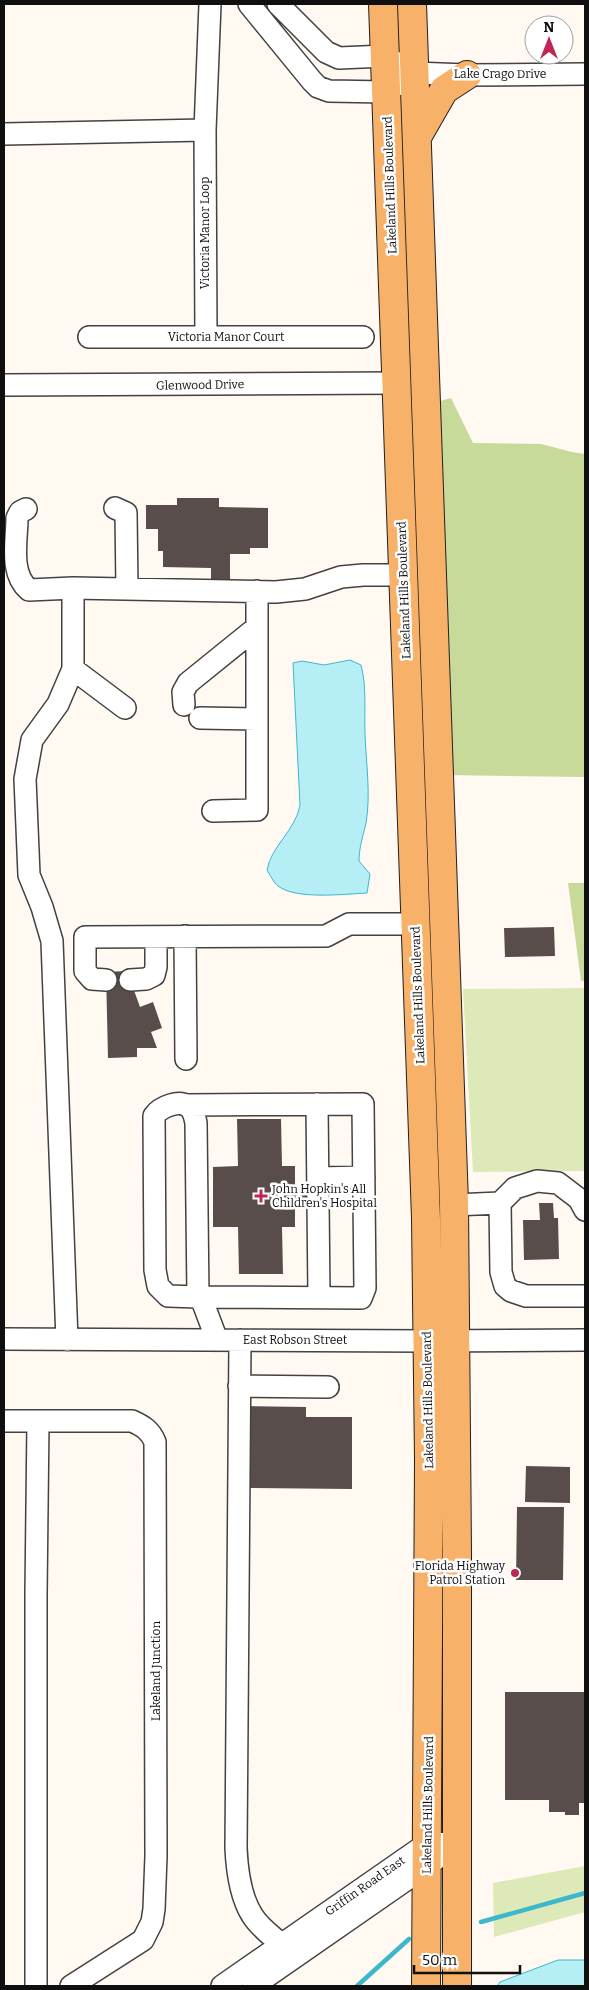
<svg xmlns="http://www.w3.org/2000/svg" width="589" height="1990" viewBox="0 0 589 1990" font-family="Bitter,serif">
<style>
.green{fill:#dee9ba}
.forest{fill:#c7da9a}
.water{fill:#b6eef6;stroke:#3db7cc}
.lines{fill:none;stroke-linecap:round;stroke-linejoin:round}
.stream{stroke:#3db7cc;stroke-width:4.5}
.building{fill:#584d4b}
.minor-casing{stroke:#424242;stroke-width:24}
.major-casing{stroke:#202020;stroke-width:30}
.minor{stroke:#fff;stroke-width:21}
.major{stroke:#f7b169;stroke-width:28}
.poi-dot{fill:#be2754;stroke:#fff;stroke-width:2}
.labels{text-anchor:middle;stroke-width:5;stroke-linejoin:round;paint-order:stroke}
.street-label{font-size:12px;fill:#0f0f0f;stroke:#fff}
.poi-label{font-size:12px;fill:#0f0f0f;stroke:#fff;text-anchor:start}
</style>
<rect width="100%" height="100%" fill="#fff9f1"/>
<!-- green -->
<path class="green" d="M585 988V1171L473 1172 463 989Z
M585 1866V1912L494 1937 493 1883Z"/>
<!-- forest -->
<path class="forest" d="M451 398 473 443 541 444 572 452 585 454V777L446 775 433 403Z
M568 883H585V981H581Z"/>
<!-- water -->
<path class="water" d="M350 660 361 665C367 687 364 711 365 734 366 763 371 794 366 823 363 836 359 848 359 861L370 874 367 893C345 894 296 900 278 886 274 883 270 875 267 870 271 846 296 830 300 805L293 663 302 661 324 665Z
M558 1960H585V1986H497L500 1982Z"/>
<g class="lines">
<!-- stream -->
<path class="stream" d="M481 1922 585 1893
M357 1986 409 1939"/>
</g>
<!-- building -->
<path class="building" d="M177 498H219V507L268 508V548H250V554H230V584H211V568L163 567V551H158V529H146V505H177Z
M554 927 555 956 505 957 504 928Z
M127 971 140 1007 153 1002 162 1028 151 1032 157 1048H137V1057L108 1058 106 972Z
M237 1119H281L282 1166H295V1190L312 1189V1205H295V1227H282L283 1274H239L238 1227H213V1167L238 1166Z
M539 1203H553L554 1218H558L559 1259 524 1260 523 1220H540Z
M243 1406 306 1407V1417H352V1489L243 1488Z
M526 1466 570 1467V1503L525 1502Z
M517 1507H564L563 1580H516Z
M505 1692H585V1803H579V1815H565V1812H549V1800H505Z"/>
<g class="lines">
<defs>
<path id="minor" d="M249 4 312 81 318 87 329 91 386 92 414 73
M278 4 326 52 339 58 385 56 414 73 467 75 585 74
M4 134 205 130
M89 337H363
M206 337 205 130 210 4
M4 385 397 383
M115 508 126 513 127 589
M26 509 20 512 17 518C17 541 9 573 29 590L73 588 276 592 305 589 341 577 363 575H404
M73 669 125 708
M184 705 183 692 188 683 256 628
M200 718 257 719
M213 811 257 810V591
M185 936 186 1059
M106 980 92 979 85 971V937L326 936 349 924H416
M130 980 146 979 154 975 156 967V937
M317 1104 319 1297
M188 1105 363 1104 365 1288 361 1298 198 1297 196 1123C195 1118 194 1112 190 1108 181 1098 160 1107 154 1116L155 1270 158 1286 168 1296 198 1297 203 1303 217 1340
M318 1178 364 1177
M500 1203 515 1188 537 1181 558 1183 579 1199 585 1210
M454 1205 500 1203 501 1272 505 1286 511 1291 526 1296H585
M4 1339 428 1341 585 1340
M67 1340 52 941 42 907 29 875 25 779 32 740 58 704 73 669V588
M240 1340 236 1848C237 1870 240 1896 252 1915 259 1927 272 1936 282 1945
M239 1386 328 1387
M4 1421H132C143 1426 150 1430 155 1442L156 1856 154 1909 152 1922 143 1940 71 1986
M36 1986V1594L38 1421
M222 1986 428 1843 457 1844
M253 1986 436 1859"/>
<path id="major" d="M383 4 426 1219 429 1459 426 1986
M412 4 454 1203 457 1553V1986
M417 137 444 90 467 75"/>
</defs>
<!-- minor casing -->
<use href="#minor" class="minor-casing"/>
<!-- major casing -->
<use href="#major" class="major-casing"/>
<!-- minor -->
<use href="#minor" class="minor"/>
<!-- major -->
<use href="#major" class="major"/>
</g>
<!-- markers -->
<g class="poi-dot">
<path d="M258.5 1188.5h5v5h5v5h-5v5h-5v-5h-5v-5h5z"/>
<circle cx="515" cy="1573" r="5"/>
</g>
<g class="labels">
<!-- street labels -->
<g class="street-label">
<text x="500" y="78">Lake Crago Drive</text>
<text transform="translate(390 185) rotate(-92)" y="4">Lakeland Hills Boulevard</text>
<text transform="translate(205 233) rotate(-90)" y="4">Victoria Manor Loop</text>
<text x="226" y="341">Victoria Manor Court</text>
<text transform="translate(200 385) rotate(-1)" y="4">Glenwood Drive</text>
<text transform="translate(404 590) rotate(-92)" y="4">Lakeland Hills Boulevard</text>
<text transform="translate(418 995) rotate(-92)" y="4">Lakeland Hills Boulevard</text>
<text x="295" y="1344">East Robson Street</text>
<text transform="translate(428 1400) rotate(-91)" y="4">Lakeland Hills Boulevard</text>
<text transform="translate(156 1671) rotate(-90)" y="4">Lakeland Junction</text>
<text transform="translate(428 1805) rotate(-89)" y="4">Lakeland Hills Boulevard</text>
<text transform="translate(365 1886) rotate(-35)" y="4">Griffin Road East</text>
</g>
<!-- poi labels -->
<g class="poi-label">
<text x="272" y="1193">John Hopkin's All<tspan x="272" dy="14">Children's Hospital</tspan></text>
<text x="505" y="1570" text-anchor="end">Florida Highway<tspan x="505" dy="14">Patrol Station</tspan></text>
</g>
</g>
<!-- border -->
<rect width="589" height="1990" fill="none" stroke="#0f0f0f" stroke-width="10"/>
<!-- north arrow -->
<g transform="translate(549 40)"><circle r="24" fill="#ffffff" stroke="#9f9f9f"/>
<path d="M0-4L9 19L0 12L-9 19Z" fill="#be2754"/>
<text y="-8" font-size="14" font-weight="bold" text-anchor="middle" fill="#0f0f0f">N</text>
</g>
<!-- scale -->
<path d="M414 1965v8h106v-8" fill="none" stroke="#0f0f0f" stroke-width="2.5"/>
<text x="422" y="1965" font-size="15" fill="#0f0f0f" stroke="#ffffff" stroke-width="4" paint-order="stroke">50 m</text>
</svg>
